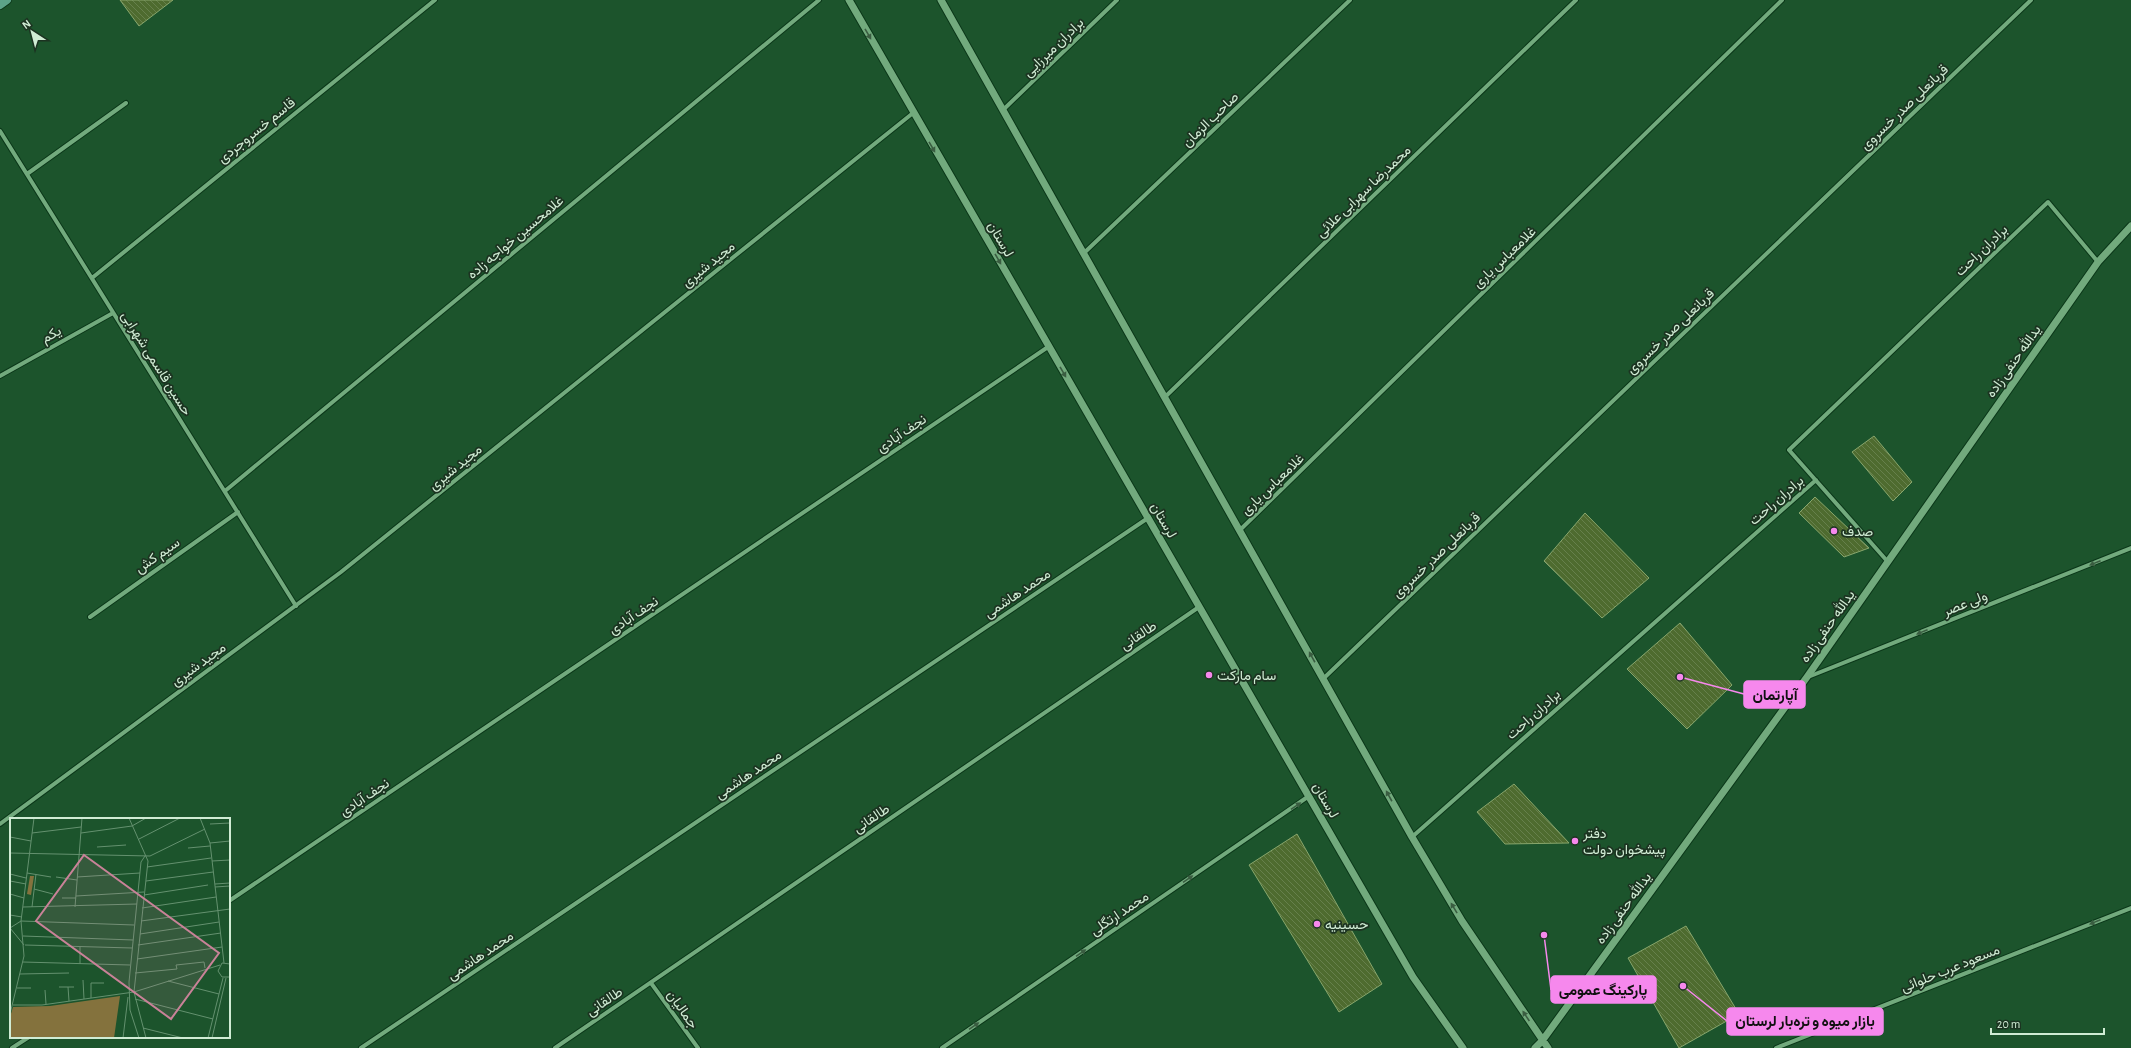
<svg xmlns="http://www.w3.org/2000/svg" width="2131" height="1048" viewBox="0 0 2131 1048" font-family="'Alegreya Sans',Vazirmatn,sans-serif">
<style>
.building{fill:url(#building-back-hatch);stroke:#88a66c}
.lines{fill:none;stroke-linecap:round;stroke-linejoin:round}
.minor-casing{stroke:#0b3719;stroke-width:6}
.tertiary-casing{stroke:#0b3719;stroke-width:9}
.secondary-casing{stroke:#0b3719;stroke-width:10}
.minor{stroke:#72aa7d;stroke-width:4}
.tertiary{stroke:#72aa7d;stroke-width:7}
.secondary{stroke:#5ca489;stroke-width:8}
.oneway{fill:#3a5d41}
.poi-dot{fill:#f688ed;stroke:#1c3321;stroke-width:1.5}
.labels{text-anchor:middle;stroke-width:3.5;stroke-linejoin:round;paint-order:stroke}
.street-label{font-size:14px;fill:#d0ecd4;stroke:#1c3321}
.poi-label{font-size:14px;fill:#d0ecd4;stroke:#1c3321;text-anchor:start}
.inset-road{fill:none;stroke:#64916f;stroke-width:1}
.view{fill:#c98298;fill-opacity:0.15;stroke:#c98298;stroke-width:2}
.inset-edge{fill:none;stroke:#d0ecd4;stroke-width:2}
.leader{fill:none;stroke:#f688ed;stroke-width:1.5}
.callout-dot{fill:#f688ed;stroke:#1c3321;stroke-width:1.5}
.callout{fill:#f688ed;stroke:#f688ed;stroke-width:1.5}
.callout-label{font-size:15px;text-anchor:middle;font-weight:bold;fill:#111}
</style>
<defs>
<pattern id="building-back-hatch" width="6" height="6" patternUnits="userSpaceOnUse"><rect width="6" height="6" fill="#4e6b2f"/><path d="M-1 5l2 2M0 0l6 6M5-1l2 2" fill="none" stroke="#66804c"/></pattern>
</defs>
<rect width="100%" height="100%" fill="#1c542c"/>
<!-- building -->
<path class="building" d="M120 0H173L139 26Z
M1874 436 1912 482 1893 501 1852 452Z
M1815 497 1869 548 1844 557 1799 513Z
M1585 513 1649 578 1602 618 1544 561Z
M1680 623 1732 685 1687 729 1627 669Z
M1514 784 1569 843 1505 844 1477 812Z
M1297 834 1382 984 1339 1012 1249 865Z
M1686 926 1739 1014 1679 1048 1628 958Z"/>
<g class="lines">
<defs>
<path id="minor" d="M1003 110 1117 0
M0 131 296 606
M27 174 126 103
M1084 253 1350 0
M92 278 435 0
M0 376 113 313
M1165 397 1576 0
M225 491 819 0
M1240 530 1782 0
M1888 562 1789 450 2048 202 2098 262
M90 617 238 512
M1808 677 2131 548
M1324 678 2031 0
M0 824 341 572 913 113
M1412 837 1816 480
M229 901 1048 347
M651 983 698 1048
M12 1048 29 1037
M361 1048 1148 518
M555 1048 1199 607
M942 1048 1309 796
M1776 1048 2131 908"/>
<path id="tertiary" d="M849 0 1413 977 1463 1048
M941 0 1412 837 1462 921 1548 1048
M1535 1048 1542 1041 1807 677 2098 262 2131 226"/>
<path id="secondary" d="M0 5 7 0"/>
</defs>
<!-- minor casing -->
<use href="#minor" class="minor-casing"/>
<!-- tertiary casing -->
<use href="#tertiary" class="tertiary-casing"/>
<!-- secondary casing -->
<use href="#secondary" class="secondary-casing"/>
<!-- minor -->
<use href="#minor" class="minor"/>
<!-- tertiary -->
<use href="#tertiary" class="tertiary"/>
<!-- secondary -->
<use href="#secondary" class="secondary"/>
</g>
<!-- one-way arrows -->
<defs><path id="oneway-solid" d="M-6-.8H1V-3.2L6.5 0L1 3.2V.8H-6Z"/></defs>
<g class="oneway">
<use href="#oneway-solid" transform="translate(868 34) rotate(60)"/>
<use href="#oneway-solid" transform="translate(932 147) rotate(60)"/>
<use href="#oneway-solid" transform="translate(998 259) rotate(60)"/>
<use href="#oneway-solid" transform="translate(1063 372) rotate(60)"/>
<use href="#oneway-solid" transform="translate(2095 563) rotate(158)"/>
<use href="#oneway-solid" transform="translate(1922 632) rotate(158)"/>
<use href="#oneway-solid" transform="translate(1312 657) rotate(-119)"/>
<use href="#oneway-solid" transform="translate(1389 796) rotate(-119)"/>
<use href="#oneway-solid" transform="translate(1296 806) rotate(-34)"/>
<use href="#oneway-solid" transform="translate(1188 879) rotate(-34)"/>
<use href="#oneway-solid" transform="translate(1454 908) rotate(-121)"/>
<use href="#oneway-solid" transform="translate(2095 922) rotate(158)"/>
<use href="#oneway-solid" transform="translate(1081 953) rotate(-34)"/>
<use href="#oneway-solid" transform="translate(1526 1016) rotate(-124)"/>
<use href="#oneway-solid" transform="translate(974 1026) rotate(-34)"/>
</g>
<!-- markers -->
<g class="poi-dot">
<circle cx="1834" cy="531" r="4"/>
<circle cx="1209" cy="675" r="4"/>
<circle cx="1575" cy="841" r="4"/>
<circle cx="1317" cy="924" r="4"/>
</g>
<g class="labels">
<!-- street labels -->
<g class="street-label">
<text transform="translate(1053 47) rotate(-44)" y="5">برادران میرزایی</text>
<text transform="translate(1904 107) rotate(-44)" y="5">قربانعلی صدر خسروی</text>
<text transform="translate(1210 119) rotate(-44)" y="5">صاحب الزمان</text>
<text transform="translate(256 130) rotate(-39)" y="5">قاسم خسروجردی</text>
<text transform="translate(1363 191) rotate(-44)" y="5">محمدرضا سهرابی علائی</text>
<text transform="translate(515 237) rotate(-40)" y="5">غلامحسین خواجه زاده</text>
<text transform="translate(1001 239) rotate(60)" y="5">لرستان</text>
<text transform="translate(1981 250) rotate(-44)" y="5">برادران راحت</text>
<text transform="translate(1504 257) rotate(-44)" y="5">غلامعباس یاری</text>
<text transform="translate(708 264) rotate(-39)" y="5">مجید شیری</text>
<text transform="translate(1670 331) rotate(-44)" y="5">قربانعلی صدر خسروی</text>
<text transform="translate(51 334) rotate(-29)" y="5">یکم</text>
<text transform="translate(2013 361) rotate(-55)" y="5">یدالله حنفی زاده</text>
<text transform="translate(157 363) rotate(58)" y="5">حسین قاسمی شهرابی</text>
<text transform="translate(901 433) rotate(-34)" y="5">نجف آبادی</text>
<text transform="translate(455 467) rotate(-39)" y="5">مجید شیری</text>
<text transform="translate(1272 484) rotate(-44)" y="5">غلامعباس یاری</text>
<text transform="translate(1776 500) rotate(-41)" y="5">برادران راحت</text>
<text transform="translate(1164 520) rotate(60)" y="5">لرستان</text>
<text transform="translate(157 555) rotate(-35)" y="5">سیم کش</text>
<text transform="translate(1436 555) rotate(-44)" y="5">قربانعلی صدر خسروی</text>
<text transform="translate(1017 593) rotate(-34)" y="5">محمد هاشمی</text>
<text transform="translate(1965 603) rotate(-22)" y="5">ولی عصر</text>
<text transform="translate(633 615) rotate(-34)" y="5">نجف آبادی</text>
<text transform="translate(1827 626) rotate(-55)" y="5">یدالله حنفی زاده</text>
<text transform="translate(1138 635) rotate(-34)" y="5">طالقانی</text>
<text transform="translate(198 664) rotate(-36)" y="5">مجید شیری</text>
<text transform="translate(1533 714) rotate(-42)" y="5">برادران راحت</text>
<text transform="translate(748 774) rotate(-34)" y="5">محمد هاشمی</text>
<text transform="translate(364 797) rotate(-34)" y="5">نجف آبادی</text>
<text transform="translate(1326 800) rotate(60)" y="5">لرستان</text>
<text transform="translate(871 818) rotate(-34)" y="5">طالقانی</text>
<text transform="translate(1623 908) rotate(-54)" y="5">یدالله حنفی زاده</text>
<text transform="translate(1119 913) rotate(-34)" y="5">محمد ارتگلی</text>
<text transform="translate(480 955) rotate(-34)" y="5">محمد هاشمی</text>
<text transform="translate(1950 968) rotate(-22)" y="5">مسعود عرب حلوائی</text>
<text transform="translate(604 1001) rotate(-34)" y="5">طالقانی</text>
<text transform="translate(683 1009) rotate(55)" y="5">جمالیان</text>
</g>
<!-- poi labels -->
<g class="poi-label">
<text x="1842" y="536">صدف</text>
<text x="1217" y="680">سام مارکت</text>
<text x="1583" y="838">دفتر<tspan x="1583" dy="16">پیشخوان دولت</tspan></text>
<text x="1325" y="929">حسینیه</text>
</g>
</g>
<!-- overview -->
<g transform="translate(10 818)">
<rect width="220" height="220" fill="#1c542c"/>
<path d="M20 58H24L21 77 17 76Z" fill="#84723d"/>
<path d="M110 178 104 220H0V199L3 189 40 188Z" fill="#84723d"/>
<path class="inset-road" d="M119 0 138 43 124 174 136 220M190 0 200 25 214 145M200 6 220 5M22 15 71 9M71 15 122 8 136 0M0 19 21 23M129 21 170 0M200 25 220 23M87 29 116 27M178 30 200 28M0 35 140 38 195 11M202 43 220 42M137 49 201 40M17 55 41 59M0 56 16 60M46 59 67 62M67 59 130 55M0 63 16 66M136 63 203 54M205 66 220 65M205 69 220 68M24 71 43 76M0 76 14 80M134 77 198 67M66 78 134 74M52 80H66M13 89 127 86M22 89 26 56M65 89 72 0M132 90 206 79M0 97 12 99M11 103 124 107M11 103 24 0M131 103 220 91M0 110 14 127M0 110 11 103M130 116 209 104M13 118 123 122M15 127 122 130M128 127 211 115M127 141 212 129M13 144 120 147M70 146V129M220 146 212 145 208 153 212 159H220M125 155 167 151 166 147 194 144 195 150M10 156 59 155M73 162 74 181M158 163 209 176M49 169H64M58 169 59 183M7 170H21M35 172 36 186M81 180V165H94M125 181 203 201M3 187H32L124 174 210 147M0 196 14 138 11 103M133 210 173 220M113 220 118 179M129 220 120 192 119 164 131 44 135 38M198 220 213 160M202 220 216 160"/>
<path class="view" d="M74 37 209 135 161 201 26 103Z"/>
<rect width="220" height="220" class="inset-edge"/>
</g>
<!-- callouts -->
<path class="leader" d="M1680 677L1744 694M1544 935L1551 990M1683 986L1727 1021"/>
<g class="callout-dot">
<circle cx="1680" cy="677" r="4"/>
<circle cx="1544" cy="935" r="4"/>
<circle cx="1683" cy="986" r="4"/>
</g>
<g class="callout">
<rect x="1744" y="681" width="61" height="27" rx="4"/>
<rect x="1551" y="976" width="105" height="27" rx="4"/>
<rect x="1727" y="1008" width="156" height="27" rx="4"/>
</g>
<g class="callout-label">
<text x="1775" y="700">آپارتمان</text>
<text x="1603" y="995">پارکینگ عمومی</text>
<text x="1805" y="1026">بازار میوه و تره‌بار لرستان</text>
</g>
<!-- north arrow -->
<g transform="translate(32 32) rotate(324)" stroke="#1c3321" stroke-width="3" paint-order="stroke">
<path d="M0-3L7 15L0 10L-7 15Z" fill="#d0ecd4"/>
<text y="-6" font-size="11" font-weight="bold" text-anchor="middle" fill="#d0ecd4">N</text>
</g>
<!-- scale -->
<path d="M1991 1028v6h113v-6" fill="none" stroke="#d0ecd4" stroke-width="2"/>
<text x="1997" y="1028" font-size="12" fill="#d0ecd4" stroke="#1c3321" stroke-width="3" paint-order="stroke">20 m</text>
</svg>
